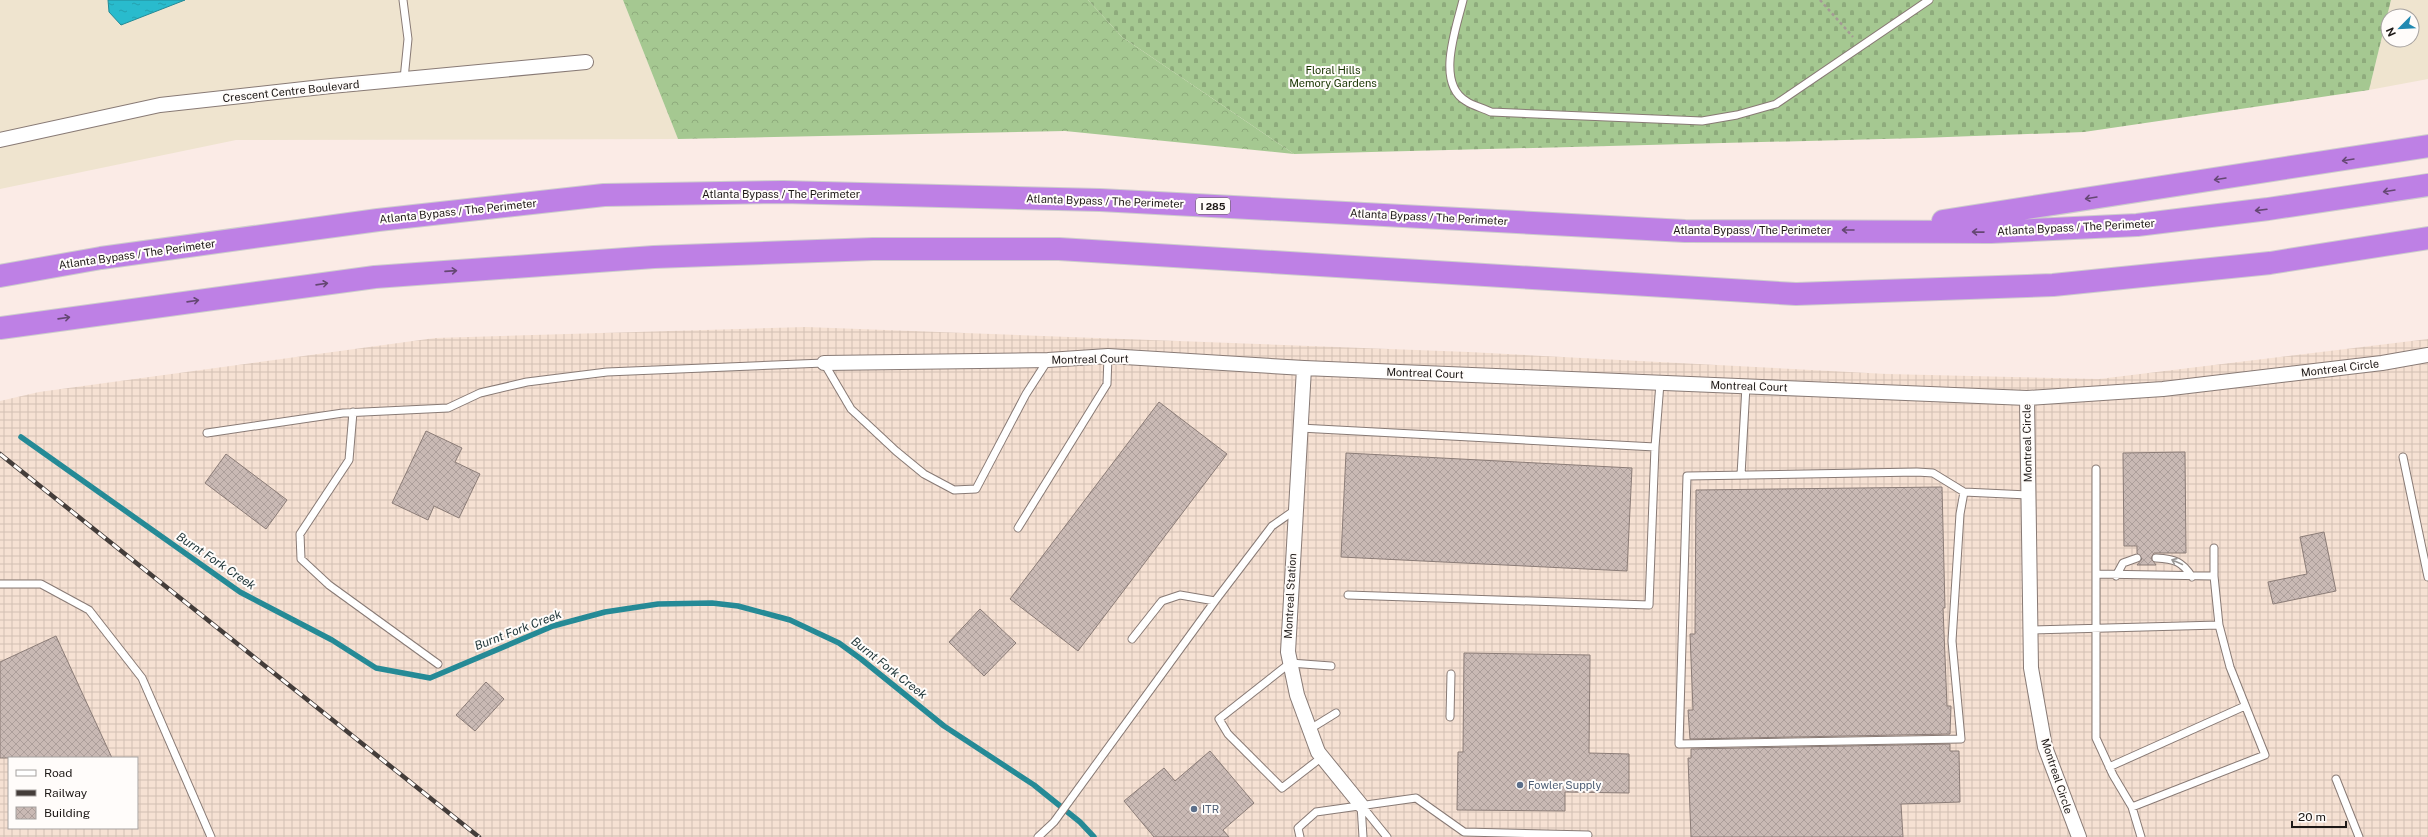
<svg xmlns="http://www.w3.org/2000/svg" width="2428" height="837" viewBox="0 0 2428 837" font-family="'Public Sans',sans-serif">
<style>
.commercial{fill:#efe4cf;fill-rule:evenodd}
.industrial{fill:url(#industrial-grid);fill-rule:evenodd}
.forest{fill:url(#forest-crowns)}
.cemetery{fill:url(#cemetery-stones)}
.water{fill:url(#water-ripples);stroke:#258a96}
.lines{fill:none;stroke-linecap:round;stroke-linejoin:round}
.stream{stroke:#258a96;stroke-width:5.5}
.building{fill:url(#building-cross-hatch);stroke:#8b7c77}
.lane-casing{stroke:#887a75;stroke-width:9}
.street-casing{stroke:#887a75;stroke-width:16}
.highway-casing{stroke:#cdcccc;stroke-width:24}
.path{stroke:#a49995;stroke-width:2.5;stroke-dasharray:3 3;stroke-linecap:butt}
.lane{stroke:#fff;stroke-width:7}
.street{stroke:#fff;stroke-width:14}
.highway{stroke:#be80e5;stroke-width:22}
.rail-casing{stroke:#443d3a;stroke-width:4.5}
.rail{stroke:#fffcfa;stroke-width:3;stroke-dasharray:9;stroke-linecap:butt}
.oneway{stroke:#654773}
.oneway2{stroke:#999796}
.service-dot{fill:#5c6f8a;stroke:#fffcfa;stroke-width:1.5}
.labels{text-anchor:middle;stroke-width:4;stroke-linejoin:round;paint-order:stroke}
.shield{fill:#fffcfa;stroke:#615c5a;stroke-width:1}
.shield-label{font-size:10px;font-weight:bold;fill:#1d1816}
.park-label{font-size:11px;fill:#183500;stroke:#fffcfa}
.street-label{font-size:11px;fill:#1d1816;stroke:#fffcfa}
.service-label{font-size:11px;fill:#4e5e75;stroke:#fffcfa;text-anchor:start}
.water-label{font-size:12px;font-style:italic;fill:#1e3538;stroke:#fffcfa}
</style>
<defs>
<pattern id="industrial-grid" width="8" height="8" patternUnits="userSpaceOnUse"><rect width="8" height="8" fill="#f6e1d3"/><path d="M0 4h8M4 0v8" fill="none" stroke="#d2c0b4"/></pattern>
<pattern id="forest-crowns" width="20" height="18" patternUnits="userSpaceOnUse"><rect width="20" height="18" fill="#a5c891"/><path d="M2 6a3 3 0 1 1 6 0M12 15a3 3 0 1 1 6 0" fill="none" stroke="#8eab7c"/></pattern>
<pattern id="cemetery-stones" width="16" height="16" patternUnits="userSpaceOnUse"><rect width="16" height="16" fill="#a5c891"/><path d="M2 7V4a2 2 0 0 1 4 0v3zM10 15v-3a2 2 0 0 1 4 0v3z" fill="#8eab7c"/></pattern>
<pattern id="water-ripples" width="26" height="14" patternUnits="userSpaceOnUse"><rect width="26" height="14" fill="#29bbcd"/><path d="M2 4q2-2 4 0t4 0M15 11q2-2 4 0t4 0" fill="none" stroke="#24a0af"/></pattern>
<pattern id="building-cross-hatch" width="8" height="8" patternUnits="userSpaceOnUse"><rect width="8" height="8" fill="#c9b9b4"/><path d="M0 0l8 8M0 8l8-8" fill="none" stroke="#ac9e9a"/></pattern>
</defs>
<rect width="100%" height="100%" fill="#fbebe6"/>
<!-- commercial -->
<path class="commercial" d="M0 0H623L678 139 236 140 0 189Z
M2391 0H2428V79L2369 90ZM2388 16H2412V40H2388Z"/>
<!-- industrial -->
<path class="industrial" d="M806 327 1469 352 1887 374 2099 379 2428 339V837H0V401L39 392 435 338ZM9 758H137V828H9Z"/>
<!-- forest -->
<path class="forest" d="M623 0H1088L1122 37 1294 154 1065 131 678 139Z"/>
<!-- cemetery -->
<path class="cemetery" d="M1088 0H2391L2369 90 2084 132 1921 138 1294 154 1122 37Z"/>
<!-- water -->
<path class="water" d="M108 0H185L121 25 109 12Z"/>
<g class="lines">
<!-- stream -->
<path class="stream" d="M21 437 240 592 332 640 376 668 430 678 553 626 605 612 658 604 712 603 738 606 790 620 839 643 861 659 944 726 1034 785 1080 822 1094 837"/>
</g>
<!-- building -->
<path class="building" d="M1159 402 1227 454 1078 651 1010 599Z
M426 431 462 448 455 462 480 474 459 518 434 506 428 520 392 503Z
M2185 452 2186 553H2154L2151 558 2156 565H2137L2142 559 2137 553V546H2124L2123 453Z
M1346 453 1632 468 1627 571 1341 557Z
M226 454 287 500 266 529 205 483Z
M1942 487 1945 608H1943L1947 706H1951L1950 734 1690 739 1688 710H1693L1690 634H1695L1696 490Z
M2324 532 2336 591 2273 604 2268 582 2307 574 2300 537Z
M980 609 1016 643 984 676 949 642Z
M56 636 112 758H0V662Z
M1464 653 1590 655 1589 753 1629 754V793L1565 792V811L1457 810 1458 752H1463Z
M486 682 504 699 475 731 456 715Z
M1950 744V751H1959L1960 802 1901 804 1903 837H1691L1688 758H1691V749Z
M1210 751 1254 803 1223 830 1229 837H1154L1124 801 1164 768 1175 781Z"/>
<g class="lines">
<defs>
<path id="lane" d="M403 0 408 39 404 79
M1463 0C1457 26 1435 83 1466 101 1473 106 1483 108 1491 112L1702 121 1737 115 1776 104 1929 0
M353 412 349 460 300 534 301 559 329 585 438 664
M1300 428 1655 447 1660 383
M207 433 343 413 448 408 480 393 527 382 607 372 824 363 851 409 896 451 924 474 954 490 976 489 1026 394 1048 360
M2403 457 2428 577
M2096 469V738L2113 775 2132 807
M1741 475 1746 386
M1964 492 1960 514 1952 641 1961 739 1679 744 1687 476 1917 472 1933 473 1964 492 2028 495
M1018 528 1107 384 1108 356
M2214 548V576
M2156 558C2174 559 2182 561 2192 577
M2097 574 2214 576 2219 625
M2116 576 2123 563 2137 558
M0 584H41L89 610 142 678 211 837
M1348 595 1649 605 1655 447
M2031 630 2219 625 2230 667 2265 755 2132 807 2141 837
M1132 639 1162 601 1180 595 1215 601 1272 526 1295 510
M1450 717 1451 674
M1310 729 1336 713
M1322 757 1282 788 1228 734 1219 719 1290 663 1331 666
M2109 767 2245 706
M2336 779 2359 837
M1361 805 1387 837
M1361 805 1363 837
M1038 837 1054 822 1215 601
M1300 837 1298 828 1316 812 1416 798 1464 832 1588 835"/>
<path id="street" d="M0 140 160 105 331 86 586 62
M824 363 1048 360 1108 356 1304 368 2027 398 2163 389 2382 363 2428 355
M1304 368 1288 652 1297 695 1318 752 1361 805
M2027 398 2031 668 2045 747 2079 837"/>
<path id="highway" d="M1943 221 2428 146
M0 276 101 258 378 220 604 195 783 192 1100 200 1685 231 1991 232 2137 225 2268 209 2428 185
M0 328 375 277 654 257 873 249H1059L1796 294 2053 285 2270 263 2428 238"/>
</defs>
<!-- lane casing -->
<use href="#lane" class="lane-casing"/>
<!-- street casing -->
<use href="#street" class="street-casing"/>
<!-- highway casing -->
<use href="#highway" class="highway-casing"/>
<!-- path -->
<path class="path" d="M1820 0 1853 37"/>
<!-- lane -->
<use href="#lane" class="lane"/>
<!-- street -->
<use href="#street" class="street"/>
<!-- highway -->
<use href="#highway" class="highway"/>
<defs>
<path id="rail" d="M0 454 479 837"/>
</defs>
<!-- rail casing -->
<use href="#rail" class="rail-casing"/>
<!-- rail -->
<use href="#rail" class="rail"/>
</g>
<!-- one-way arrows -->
<defs><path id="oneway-shaft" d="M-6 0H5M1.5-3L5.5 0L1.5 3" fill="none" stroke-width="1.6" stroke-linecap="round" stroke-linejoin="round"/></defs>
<g class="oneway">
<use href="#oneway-shaft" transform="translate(2348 160) rotate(171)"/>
<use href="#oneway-shaft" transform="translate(2220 179) rotate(171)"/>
<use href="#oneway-shaft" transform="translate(2389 191) rotate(171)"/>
<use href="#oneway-shaft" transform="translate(2091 198) rotate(171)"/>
<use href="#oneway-shaft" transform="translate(2261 210) rotate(173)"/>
<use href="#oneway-shaft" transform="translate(1848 230) rotate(180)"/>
<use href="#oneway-shaft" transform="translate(1978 232) rotate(-179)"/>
<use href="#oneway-shaft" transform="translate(451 271) rotate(-4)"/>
<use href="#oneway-shaft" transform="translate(322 284) rotate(-8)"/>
<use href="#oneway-shaft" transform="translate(193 301) rotate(-8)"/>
<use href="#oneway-shaft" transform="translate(64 318) rotate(-8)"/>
</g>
<use class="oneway2" href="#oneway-shaft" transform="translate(2177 562) rotate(-156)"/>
<!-- markers -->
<g class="service-dot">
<circle cx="1520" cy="785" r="4"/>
<circle cx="1194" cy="809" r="4"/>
</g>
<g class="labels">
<!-- shield labels -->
<rect class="shield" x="1196" y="198" width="34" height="16" rx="3"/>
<g class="shield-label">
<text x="1213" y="210">I 285</text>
</g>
<!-- park labels -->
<g class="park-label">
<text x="1333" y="74">Floral Hills<tspan x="1333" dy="13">Memory Gardens</tspan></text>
</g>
<!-- street labels -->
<g class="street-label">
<text transform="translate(291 91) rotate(-6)" y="4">Crescent Centre Boulevard</text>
<text x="781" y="198">Atlanta Bypass / The Perimeter</text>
<text transform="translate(1105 201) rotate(2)" y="4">Atlanta Bypass / The Perimeter</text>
<text transform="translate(458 211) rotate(-6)" y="4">Atlanta Bypass / The Perimeter</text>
<text transform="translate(1429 217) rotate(3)" y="4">Atlanta Bypass / The Perimeter</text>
<text transform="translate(2076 227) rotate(-3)" y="4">Atlanta Bypass / The Perimeter</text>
<text x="1752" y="234">Atlanta Bypass / The Perimeter</text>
<text transform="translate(137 254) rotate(-8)" y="4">Atlanta Bypass / The Perimeter</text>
<text transform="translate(1090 359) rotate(-1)" y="4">Montreal Court</text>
<text transform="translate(2340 368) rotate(-7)" y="4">Montreal Circle</text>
<text transform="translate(1425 373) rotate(2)" y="4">Montreal Court</text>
<text transform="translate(1749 386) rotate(2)" y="4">Montreal Court</text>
<text transform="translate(2027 443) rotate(-91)" y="4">Montreal Circle</text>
<text transform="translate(1290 596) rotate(-87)" y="4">Montreal Station</text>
<text transform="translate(2057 776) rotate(72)" y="4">Montreal Circle</text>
</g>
<!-- service labels -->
<g class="service-label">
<text x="1528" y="789">Fowler Supply</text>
<text x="1202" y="813">ITR</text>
</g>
<!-- water labels -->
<g class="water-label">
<text transform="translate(216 561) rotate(34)" y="4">Burnt Fork Creek</text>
<text transform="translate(518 630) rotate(-21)" y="4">Burnt Fork Creek</text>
<text transform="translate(889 668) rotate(38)" y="4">Burnt Fork Creek</text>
</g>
</g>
<!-- legend -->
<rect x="8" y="757" width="130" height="72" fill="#fffcfa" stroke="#a5a19f"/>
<rect x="16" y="770" width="20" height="6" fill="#ffffff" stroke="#a5a19f"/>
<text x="44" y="777" font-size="12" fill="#1d1816">Road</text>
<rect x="16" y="790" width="20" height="6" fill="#443d3a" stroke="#a5a19f"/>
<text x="44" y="797" font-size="12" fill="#1d1816">Railway</text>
<rect x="16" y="807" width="20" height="12" fill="url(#building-cross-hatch)" stroke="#a5a19f"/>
<text x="44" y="817" font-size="12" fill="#1d1816">Building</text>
<!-- north arrow -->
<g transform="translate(2400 28) rotate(246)"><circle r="19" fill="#fffcfa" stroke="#a5a19f"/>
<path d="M0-3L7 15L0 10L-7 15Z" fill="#2189b1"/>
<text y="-6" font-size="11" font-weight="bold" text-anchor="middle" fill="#1d1816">N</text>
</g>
<!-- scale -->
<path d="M2292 821v6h54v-6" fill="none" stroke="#1d1816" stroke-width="2"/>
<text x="2298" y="821" font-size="12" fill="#1d1816" stroke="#fffcfa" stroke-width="3" paint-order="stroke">20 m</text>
</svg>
